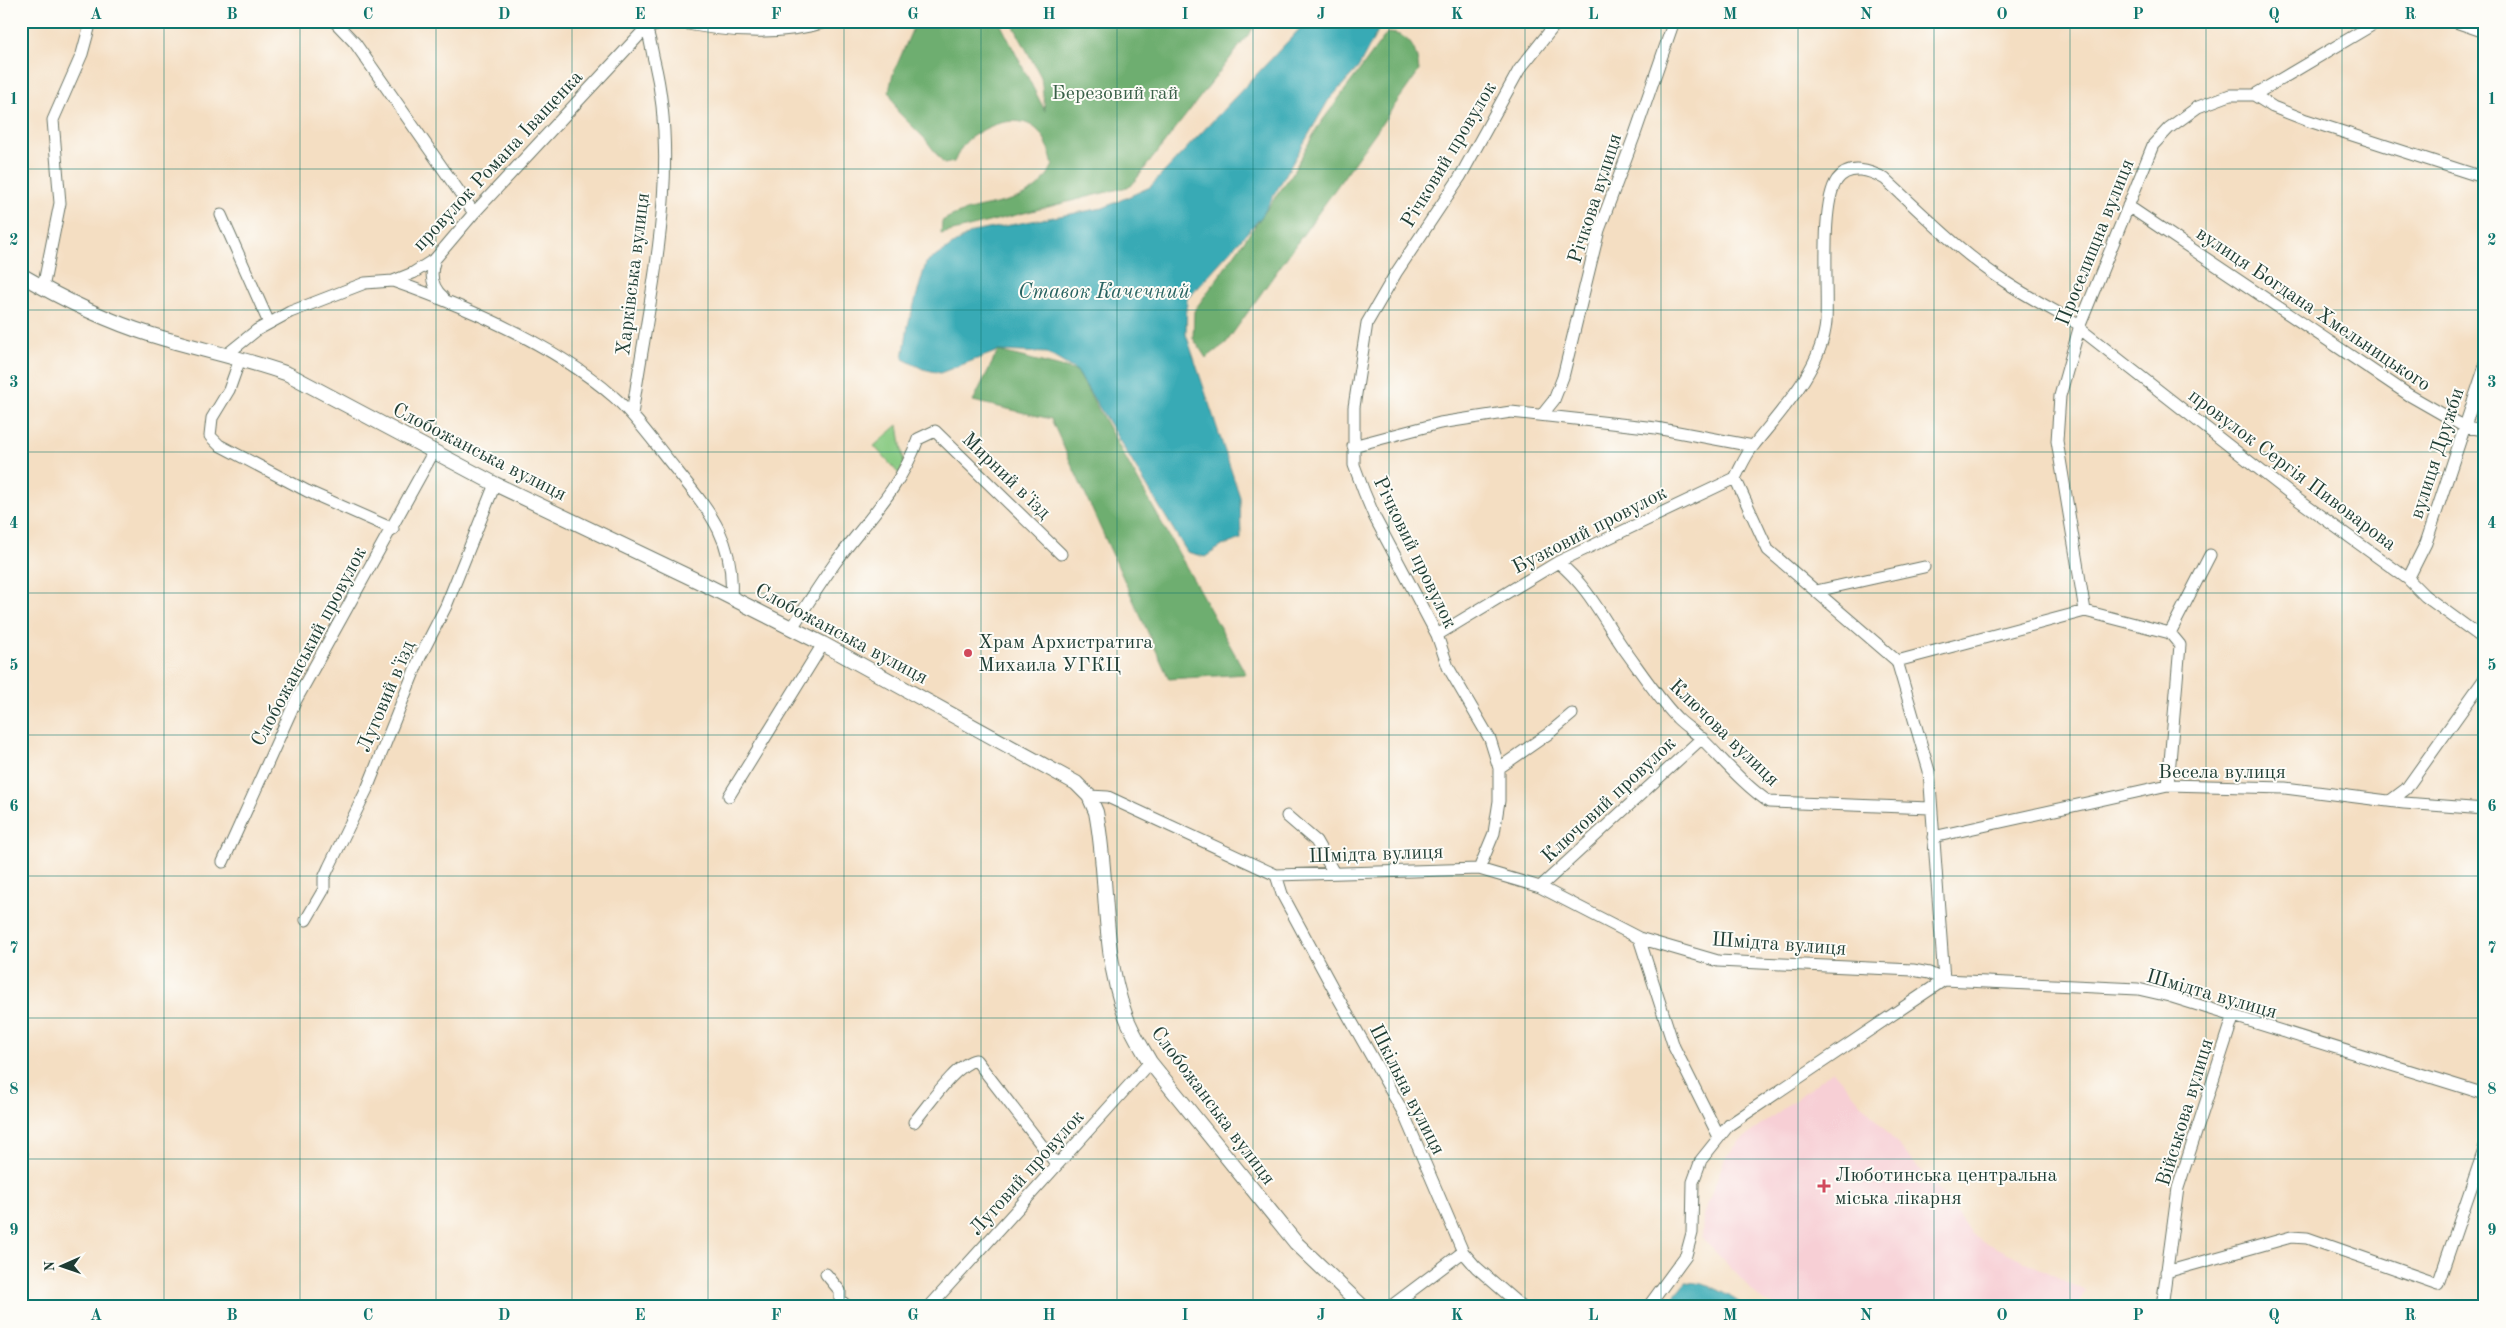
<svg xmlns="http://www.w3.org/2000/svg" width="2506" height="1328" viewBox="0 0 2506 1328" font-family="'Old Standard TT',serif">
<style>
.built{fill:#f7cfd5}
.green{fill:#88ca82;stroke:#54845b}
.forest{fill:#6eae70;stroke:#467652}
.water{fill:#39aab5;stroke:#2c7474}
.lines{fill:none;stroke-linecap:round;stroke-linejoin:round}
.minor-casing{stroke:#6a7566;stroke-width:13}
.tertiary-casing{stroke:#6a7566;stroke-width:16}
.minor{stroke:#fff;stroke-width:11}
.tertiary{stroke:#fff;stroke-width:14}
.grid{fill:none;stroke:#0f766e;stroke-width:1;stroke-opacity:0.55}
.poi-dot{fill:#d1495b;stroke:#fdfcf7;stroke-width:2}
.labels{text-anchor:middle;stroke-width:4;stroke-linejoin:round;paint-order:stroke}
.park-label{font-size:20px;fill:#396048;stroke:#fdfcf7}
.street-label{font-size:20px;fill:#1f3d34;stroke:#fdfcf7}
.poi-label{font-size:20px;fill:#1f3d34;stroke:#fdfcf7;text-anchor:start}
.water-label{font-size:21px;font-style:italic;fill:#286361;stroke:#fdfcf7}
.neatline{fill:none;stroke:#0f766e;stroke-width:2}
.grid-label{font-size:16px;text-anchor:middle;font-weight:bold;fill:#0f766e}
</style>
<rect width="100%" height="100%" fill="#fdfcf7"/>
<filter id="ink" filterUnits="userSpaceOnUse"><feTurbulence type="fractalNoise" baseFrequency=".02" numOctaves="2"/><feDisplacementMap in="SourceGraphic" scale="10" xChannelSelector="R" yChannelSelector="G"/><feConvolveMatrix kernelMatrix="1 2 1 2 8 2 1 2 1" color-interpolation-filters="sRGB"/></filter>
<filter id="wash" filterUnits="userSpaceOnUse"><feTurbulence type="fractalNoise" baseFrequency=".0096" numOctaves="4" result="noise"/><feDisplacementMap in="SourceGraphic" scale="20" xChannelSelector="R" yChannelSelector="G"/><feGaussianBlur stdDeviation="1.12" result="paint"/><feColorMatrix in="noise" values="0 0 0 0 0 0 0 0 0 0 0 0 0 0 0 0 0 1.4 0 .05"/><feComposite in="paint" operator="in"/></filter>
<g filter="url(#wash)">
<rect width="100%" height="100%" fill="#f4dec2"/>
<!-- built -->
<path class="built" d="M1833 1071 1947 1200 1973 1236 2086 1291 2076 1307H1784L1763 1302 1702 1238 1703 1216 1725 1158 1740 1141Z"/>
<!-- green -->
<path class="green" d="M898 425 904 464 899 474 874 446Z"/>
<!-- forest -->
<path class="forest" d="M916 21H999L1045 111 1041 77 1011 21H1259L1131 186 941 234 942 221C980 198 1032 212 1053 165 1051 157 1049 149 1046 142 1030 109 992 121 969 139 962 145 958 154 954 162L944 164 926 140 898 112 889 91 893 74Z
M1387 33C1411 33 1417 51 1419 71L1226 343 1206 358 1193 338 1194 311 1292 174 1317 128Z
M998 351 1077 371 1246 674 1169 679 1051 419 973 401Z"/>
<!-- water -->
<path class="water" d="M1307 21H1383L1358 68 1328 101 1262 216 1187 299 1186 334 1240 497 1241 539 1222 546 1205 557 1187 552 1077 371 1047 353 998 351 940 373 923 369 903 359 908 325 926 263 972 232 1103 208 1150 187Z
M1686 1282C1712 1283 1725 1293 1746 1307H1665Z"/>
</g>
<g filter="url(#ink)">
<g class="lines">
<defs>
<path id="minor" d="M334 21 355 43 474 213
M673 21C724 32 778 37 829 21
M2453 21 2485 32
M2254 95 2273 107 2306 120 2485 178
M2128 206 2409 395 2465 427 2485 430
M221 215 269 323
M435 259C430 273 431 287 443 297
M393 281C467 307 554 344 614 397 638 418 657 447 678 472 711 513 735 542 731 597
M43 288 60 203 53 120 82 54 91 21
M2079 328 2297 499 2408 579 2425 596 2485 640
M226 355 257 330 290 312 365 283 393 281 413 273 435 259 474 213 646 28 672 21
M240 359 229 390 212 418 210 436 219 445 307 491 393 529
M632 415C648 301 682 174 654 60 651 48 650 34 644 24
M1542 415 1554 400 1563 377 1599 230 1635 134 1674 21
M1353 446 1440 423 1511 412 1656 428 1753 446
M1558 562C1590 589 1601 616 1624 649 1641 672 1657 697 1677 718 1685 726 1695 732 1703 740 1725 762 1744 785 1769 802L1930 808
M2408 579 2426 543 2485 366
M1816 591 1924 567
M2085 611 2057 441 2060 396 2080 325 2153 145 2169 128 2198 107 2230 95H2254L2379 21
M792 628C806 606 820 584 835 563 864 524 902 486 918 439L935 431 1061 554
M2170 633 2210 555
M1437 635 1558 562 1735 478
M1897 661 2085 611 2170 633 2180 645 2168 785
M1499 768 1548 734 1572 714
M729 796 823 644
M1089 796 1108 797 1276 875 1479 869 1540 887 1639 938 1718 961 1913 970 1929 973 1944 980 2138 989 2169 996 2485 1094
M2390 801 2406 789 2485 678
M1287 816 1316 841 1334 873
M1933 837 2168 785 2285 788 2404 803 2485 809
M223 862 296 700 434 451
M1479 869 1494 833 1499 801V768L1490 739 1448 667 1437 635 1375 518 1364 492 1354 465V407L1367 323 1396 273 1460 177 1519 70 1558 21
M1276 875 1282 894 1336 994 1403 1112 1463 1252 1476 1267 1522 1307
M1540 887 1702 738
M306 920 324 889V878L329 867 367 789 420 657 446 606 495 484
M1639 938 1674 1047 1719 1137
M1944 980 1929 771 1897 661 1768 550 1735 478C1741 467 1746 454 1754 445 1781 411 1822 368 1826 322 1828 291 1820 204 1837 180 1849 164 1870 170 1885 179 1924 215 1962 254 2007 283 2030 298 2055 311 2080 325
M914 1122C929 1105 955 1064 976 1060L1057 1165
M21 1154H22
M2166 1272 2291 1237 2307 1238 2438 1284 2485 1147
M826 1274 840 1291V1300L848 1307
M929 1307 1150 1062
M1347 1307 1356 1300
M1390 1307 1463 1252
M1648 1307 1686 1255 1692 1233 1693 1182 1701 1160 1729 1125 1944 980
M2162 1307 2178 1188 2233 1018"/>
<path id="tertiary" d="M21 275C62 299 107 321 152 335 197 349 243 358 288 374L495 484 702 583 823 644 1076 783 1089 796 1096 812C1109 878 1101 950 1125 1014 1131 1031 1141 1046 1150 1062L1296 1243 1363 1307"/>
</defs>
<!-- minor casing -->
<use href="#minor" class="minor-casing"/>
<!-- tertiary casing -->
<use href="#tertiary" class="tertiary-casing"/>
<!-- minor -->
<use href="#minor" class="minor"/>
<!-- tertiary -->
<use href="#tertiary" class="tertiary"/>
</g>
</g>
<!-- grid -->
<path class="grid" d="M164 21V1307M300 21V1307M436 21V1307M572 21V1307M708 21V1307M844 21V1307M981 21V1307M1117 21V1307M1253 21V1307M1389 21V1307M1525 21V1307M1661 21V1307M1798 21V1307M1934 21V1307M2070 21V1307M2206 21V1307M2342 21V1307M21 169H2485M21 310H2485M21 452H2485M21 593H2485M21 735H2485M21 876H2485M21 1018H2485M21 1159H2485"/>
<!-- markers -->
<g class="poi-dot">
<circle cx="968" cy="653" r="5"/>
<path d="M1821.5 1178.5h5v5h5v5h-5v5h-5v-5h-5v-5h5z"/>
</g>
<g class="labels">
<!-- park labels -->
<g class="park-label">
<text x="1115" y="99">Березовий гай</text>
</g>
<!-- street labels -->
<g class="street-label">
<text transform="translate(1448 154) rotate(-59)" y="7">Річковий провулок</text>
<text transform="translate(497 160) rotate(-47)" y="7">провулок Романа Іващенка</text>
<text transform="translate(1594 198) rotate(-72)" y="7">Річкова вулиця</text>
<text transform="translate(2094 242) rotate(-68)" y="7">Проселищна вулиця</text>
<text transform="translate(632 274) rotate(-83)" y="7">Харківська вулиця</text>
<text transform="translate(2314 308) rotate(34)" y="7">вулиця Богдана Хмельницького</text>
<text transform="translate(480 451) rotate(27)" y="7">Слобожанська вулиця</text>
<text transform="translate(2436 453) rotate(-72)" y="7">вулиця Дружби</text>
<text transform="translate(2293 469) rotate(37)" y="7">провулок Сергія Пивоварова</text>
<text transform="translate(1007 475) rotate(44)" y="7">Мирний в'їзд</text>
<text transform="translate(1589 529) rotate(-27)" y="7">Бузковий провулок</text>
<text transform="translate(1416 552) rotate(64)" y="7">Річковий провулок</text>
<text transform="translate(842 633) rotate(28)" y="7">Слобожанська вулиця</text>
<text transform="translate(308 646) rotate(-62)" y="7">Слобожанський провулок</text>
<text transform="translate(385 696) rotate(-67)" y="7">Луговий в'їзд</text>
<text transform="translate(1725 732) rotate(44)" y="7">Ключова вулиця</text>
<text x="2222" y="778">Весела вулиця</text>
<text transform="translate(1608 799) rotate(-43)" y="7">Ключовий провулок</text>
<text transform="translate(1376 853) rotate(-2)" y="7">Шмідта вулиця</text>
<text transform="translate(1779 943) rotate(4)" y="7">Шмідта вулиця</text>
<text transform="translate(2212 993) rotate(16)" y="7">Шмідта вулиця</text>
<text transform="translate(1408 1089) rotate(63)" y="7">Шкільна вулиця</text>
<text transform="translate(1214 1105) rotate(53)" y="7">Слобожанська вулиця</text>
<text transform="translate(2184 1112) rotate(-73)" y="7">Військова вулиця</text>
<text transform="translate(1026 1172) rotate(-48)" y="7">Луговий провулок</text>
</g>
<!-- poi labels -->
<g class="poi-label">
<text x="978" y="648">Храм Архистратига<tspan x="978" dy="23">Михаила УГКЦ</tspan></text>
<text x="1835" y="1181">Люботинська центральна<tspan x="1835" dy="23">міська лікарня</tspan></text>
</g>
<!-- water labels -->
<g class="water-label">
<text x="1104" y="298">Ставок Качечний</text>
</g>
</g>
<!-- margin -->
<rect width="2506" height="1328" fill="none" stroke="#fdfcf7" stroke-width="55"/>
<!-- north arrow -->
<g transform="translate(62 1266) rotate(268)" stroke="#fdfcf7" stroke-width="4" paint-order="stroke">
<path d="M0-4L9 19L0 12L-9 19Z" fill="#1f3d34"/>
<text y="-8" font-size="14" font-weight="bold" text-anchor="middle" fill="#1f3d34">N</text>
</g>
<rect x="28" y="28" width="2450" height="1272" class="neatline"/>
<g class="grid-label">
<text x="96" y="19">A</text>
<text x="232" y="19">B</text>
<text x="368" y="19">C</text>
<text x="504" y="19">D</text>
<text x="640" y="19">E</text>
<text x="776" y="19">F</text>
<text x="913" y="19">G</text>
<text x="1049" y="19">H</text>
<text x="1185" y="19">I</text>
<text x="1321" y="19">J</text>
<text x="1457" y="19">K</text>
<text x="1593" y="19">L</text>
<text x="1730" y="19">M</text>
<text x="1866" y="19">N</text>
<text x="2002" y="19">O</text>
<text x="2138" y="19">P</text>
<text x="2274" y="19">Q</text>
<text x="2410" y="19">R</text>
<text x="14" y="104">1</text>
<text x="2492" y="104">1</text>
<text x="14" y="245">2</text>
<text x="2492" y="245">2</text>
<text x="14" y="387">3</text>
<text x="2492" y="387">3</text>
<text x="14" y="528">4</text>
<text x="2492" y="528">4</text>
<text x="14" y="670">5</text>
<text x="2492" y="670">5</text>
<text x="14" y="811">6</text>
<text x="2492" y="811">6</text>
<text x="14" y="953">7</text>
<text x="2492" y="953">7</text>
<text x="14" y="1094">8</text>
<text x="2492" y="1094">8</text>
<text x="14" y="1235">9</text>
<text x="2492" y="1235">9</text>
<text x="96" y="1320">A</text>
<text x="232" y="1320">B</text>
<text x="368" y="1320">C</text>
<text x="504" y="1320">D</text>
<text x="640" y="1320">E</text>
<text x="776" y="1320">F</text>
<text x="913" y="1320">G</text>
<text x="1049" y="1320">H</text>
<text x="1185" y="1320">I</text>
<text x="1321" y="1320">J</text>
<text x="1457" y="1320">K</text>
<text x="1593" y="1320">L</text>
<text x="1730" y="1320">M</text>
<text x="1866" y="1320">N</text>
<text x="2002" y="1320">O</text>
<text x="2138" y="1320">P</text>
<text x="2274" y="1320">Q</text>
<text x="2410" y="1320">R</text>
</g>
</svg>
